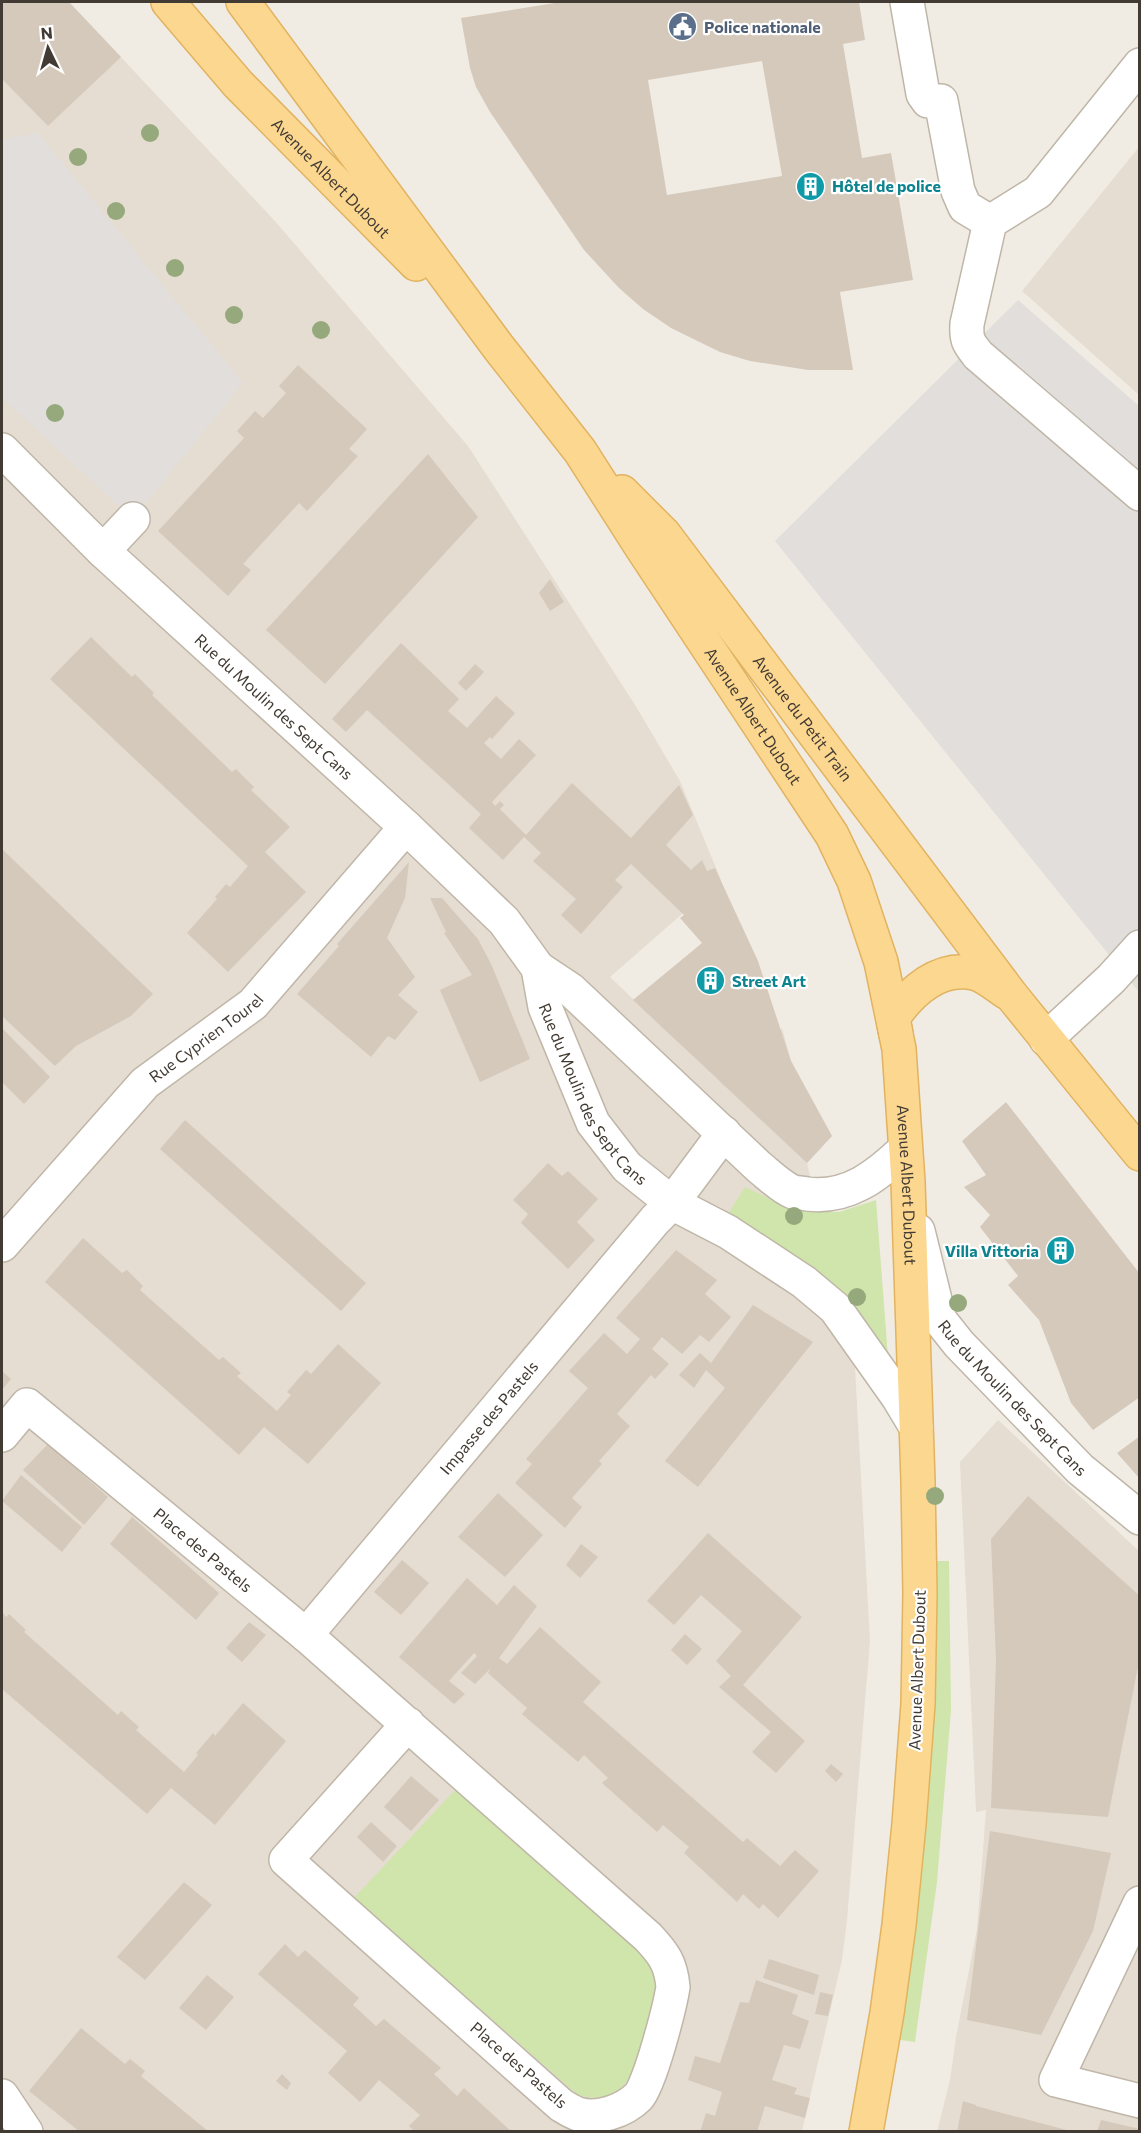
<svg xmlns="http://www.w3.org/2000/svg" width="1141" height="2133" viewBox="0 0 1141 2133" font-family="Commissioner,sans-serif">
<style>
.residential{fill:#e5ddd1}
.green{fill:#cfe5ab}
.parking{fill:#e1dedb}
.building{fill:#d5c9bb;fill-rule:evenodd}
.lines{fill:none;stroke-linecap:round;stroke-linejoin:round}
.minor-casing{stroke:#bfb6a8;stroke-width:36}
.major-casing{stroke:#e1b361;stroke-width:36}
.minor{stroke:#fff;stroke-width:33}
.major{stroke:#fcd790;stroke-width:33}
.tree{fill:#95a97c}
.labels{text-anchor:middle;stroke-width:4.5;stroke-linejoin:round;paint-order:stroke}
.service-label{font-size:16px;font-weight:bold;fill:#4e5e75;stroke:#fff;text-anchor:start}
.street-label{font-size:16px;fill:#423b33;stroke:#fff}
.culture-label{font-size:16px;font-weight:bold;fill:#0d838f;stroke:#fff;text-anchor:start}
</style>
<rect width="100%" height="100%" fill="#f1ece3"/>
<!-- residential -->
<path class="residential" d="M2 2H69L275 221 468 446 637 708 680 781 721 880 610 977 716 1078 782 1028 791 1061 832 1136 807 1163 855 1368 870 1641 847 1920 842 1960 802 2131 2 2132Z
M1139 147V395L1022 291Z
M998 1420 1139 1551V2131L937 2132 950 2080 956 2037 977 1929 986 1810 976 1812 960 1462Z"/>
<!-- green -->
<path class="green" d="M745 1187 797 1212H839L876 1200 888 1357 727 1216Z
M933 1561H949L951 1710 937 1882 915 2042 893 2039 923 1852 934 1648Z
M455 1790 637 1948C648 1959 657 1967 658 1983 659 2000 651 2017 646 2033 635 2068 627 2108 578 2095L354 1898Z"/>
<!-- parking -->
<path class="parking" d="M38 133 243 383 133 519 2 398V140Z
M1018 300 1139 406V992L775 541Z"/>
<!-- building -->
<path class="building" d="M2 2H69L121 57 48 126 3 80 2 81Z
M561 2H859L865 40 843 44 862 158 891 153 913 280 840 292 853 370H808L750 361 720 352 671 328 643 309 619 288 584 250 490 112 476 87 470 68 461 18ZM762 61 782 176 667 195 648 80Z
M298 365 367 429 349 449 358 456 307 511 299 503 243 564 251 570 228 596 158 531 244 438 237 431 255 411 263 418 286 393 279 386Z
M428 454 478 517 325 684 266 630Z
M550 579 564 602 550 611 539 593Z
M91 637 132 677 135 674 154 693 152 695 232 772 236 769 254 787 251 790 290 827 265 852 306 892 228 972 187 933 217 899 215 897 226 884 230 887 248 866 50 679Z
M401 643 459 699 448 711 467 728 496 696 515 713 492 739 490 737 484 743 501 759 519 739 536 755 492 802 495 806 500 801 504 805 500 809 526 835 572 783 631 838 679 785 693 815 666 845 691 870 702 860 707 871 715 868 758 961 791 1061 832 1136 807 1163 633 1000 702 943 680 918 684 915 631 864 615 880 623 887 581 934 561 915 576 899 533 861 541 853 524 837 503 860 469 828 481 814 367 710 346 732 332 719Z
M475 664 484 672 466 691 458 683Z
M2 849 153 994 131 1016 76 1046 55 1066 2 1016Z
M409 862 405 898 387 938 415 977 398 995 418 1012 395 1040 388 1036 371 1057 297 994 339 946 337 944Z
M430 898H442L478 939 492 966 530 1059 480 1082 440 990 472 975 444 933 446 932Z
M2 1028 50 1077 24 1104 2 1082Z
M1006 1102 1140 1274V1397L1093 1430 1071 1403 1039 1320 1008 1285 1018 1276 980 1227 990 1215 964 1187 986 1175 962 1141Z
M185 1120 366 1283 341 1311 160 1149Z
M548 1163 562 1176 568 1171 598 1199 577 1222 595 1240 568 1269 521 1223 528 1214 513 1200Z
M83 1238 122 1273 127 1270 143 1286 140 1290 219 1360 223 1357 241 1373 237 1376 277 1411 291 1395 287 1392 306 1370 311 1374 338 1344 381 1383 308 1464 264 1427 239 1455 45 1282Z
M676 1250 717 1280 705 1294 731 1317 709 1342 700 1335 682 1354 662 1337 652 1349 669 1364 655 1379 651 1375 617 1414 630 1426 599 1461 602 1464 572 1498 582 1507 565 1528 515 1483 532 1464 526 1459 588 1388 569 1371 604 1333 627 1354 640 1339 616 1318Z
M753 1305 813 1342 698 1487 665 1461 725 1388 706 1370 694 1388 679 1375 700 1353 711 1363Z
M2 1371 11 1379 2 1390Z
M1140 1436V1479L1117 1453Z
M48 1444 108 1497 84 1525 23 1470Z
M21 1475 82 1527 62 1552 2 1501Z
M498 1493 543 1535 505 1577 458 1537Z
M1028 1496 1140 1596V1657L1108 1817 991 1808 996 1660 991 1539Z
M132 1517 219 1593 196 1620 110 1544Z
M708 1533 802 1617 743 1685 805 1741 776 1773 752 1752 771 1732 719 1687 731 1676 716 1661 742 1631 701 1595 674 1625 647 1601Z
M581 1544 598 1557 580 1578 566 1565Z
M402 1560 429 1583 401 1615 374 1592Z
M467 1578 497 1605 514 1585 537 1606 499 1658 507 1664 540 1627 601 1682 583 1702 743 1842 747 1838 780 1866 795 1850 819 1871 778 1918 763 1904 759 1909 743 1894 737 1902 684 1853 689 1847 663 1825 657 1832 602 1783 608 1778 584 1755 578 1762 522 1714 527 1708 488 1673 491 1668 475 1684 461 1673 477 1656 474 1653 449 1681 465 1694 454 1704 399 1657Z
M2 1612 6 1617 9 1614 26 1630 24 1632 118 1715 121 1711 139 1727 136 1730 184 1772 198 1755 196 1753 213 1733 215 1736 243 1703 286 1741 215 1825 171 1788 147 1814 2 1689Z
M249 1622 266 1635 242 1662 226 1648Z
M685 1634 702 1649 687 1665 671 1650Z
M831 1764 843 1774 836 1782 825 1771Z
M411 1776 439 1800 411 1831 384 1807Z
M371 1822 397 1846 383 1862 357 1837Z
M990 1831 1111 1853 1093 1931 1041 2035 967 2020Z
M184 1882 212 1905 145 1980 117 1957Z
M285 1944 298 1957 305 1950 359 1998 353 2005 376 2026 384 2019 441 2068 434 2074 457 2096 464 2088 512 2132H415L409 2126 420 2115 379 2080 360 2102 328 2073 347 2051 258 1974Z
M769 1959 819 1975 814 1995 763 1978Z
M207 1975 234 1997 206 2030 179 2008Z
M756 1980 798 1995 792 2014 809 2021 800 2049 784 2045 772 2080 797 2088 794 2094 810 2098 805 2118 765 2106 757 2132H700L706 2113 715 2116 722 2092 688 2080 695 2056 720 2063 740 2002 749 2003Z
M820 1992 833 1995 828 2016 815 2014Z
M81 2028 125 2064 130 2059 145 2071 141 2076 209 2132H80L29 2091Z
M282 2074 291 2083 287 2090 276 2081Z
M963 2101 976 2105V2106L1074 2132H957Z
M1101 2120 1140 2129V2132H1097Z"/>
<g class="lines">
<defs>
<g id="minor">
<path d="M907 2 923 94 928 101H941L958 191 965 207 990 222"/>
<path d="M1140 65 1038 192 990 222 967 324C966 341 969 343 978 355L1140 494"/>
<path id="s1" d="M2 450 103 551 406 827 504 921 538 968 571 990 759 1167C769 1175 781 1187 793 1192 797 1193 803 1193 807 1194 848 1199 877 1176 905 1149"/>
<path d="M103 551 133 519"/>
<path id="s2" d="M538 968 545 1007 593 1123 627 1167 672 1203 728 1232 804 1282 835 1308 898 1397 916 1427"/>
<path d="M1046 1039 1111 979 1140 947"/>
<path id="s3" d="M918 1231 940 1320 959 1344 1080 1469 1140 1518"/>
<path id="s4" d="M2 1245 145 1083 253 1004 406 827"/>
<path id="s5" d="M2 1435 27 1405 306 1635 648 1937C664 1954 671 1964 673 1987 670 2006 650 2085 638 2097 624 2111 597 2120 578 2114 572 2112 566 2108 561 2105L286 1860 408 1724"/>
<path id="s6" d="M306 1635 655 1220 672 1203 724 1133"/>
<path d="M1140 1903 1056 2080 1140 2101"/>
<path d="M2 2096 26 2132"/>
</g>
<g id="major">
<path id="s7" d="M168 2 238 84 416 264"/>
<path id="s8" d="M243 2 499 348 580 451 642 548 832 835 854 881 881 962 899 1049 908 1182 918 1481 920 1593 918 1704 909 1824 899 1925 887 2013 866 2132"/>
<path id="s9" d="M622 492 664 534 1012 996 1140 1154"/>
<path d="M896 1034 893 1018C911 991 939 966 974 973 984 975 997 986 1006 992"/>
</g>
</defs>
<!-- minor casing -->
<use href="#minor" class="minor-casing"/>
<!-- major casing -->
<use href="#major" class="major-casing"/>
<!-- minor -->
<use href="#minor" class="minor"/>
<!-- major -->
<use href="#major" class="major"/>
</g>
<!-- trees -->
<g class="tree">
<circle cx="150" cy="133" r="9"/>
<circle cx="78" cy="157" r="9"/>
<circle cx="116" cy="211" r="9"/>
<circle cx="175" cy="268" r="9"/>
<circle cx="234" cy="315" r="9"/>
<circle cx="321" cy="330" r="9"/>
<circle cx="55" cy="413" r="9"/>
<circle cx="794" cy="1216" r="9"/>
<circle cx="857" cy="1297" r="9"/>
<circle cx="958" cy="1303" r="9"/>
<circle cx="935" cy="1496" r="9"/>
</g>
<!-- icons -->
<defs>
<symbol id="civic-disc" viewBox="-11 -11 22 22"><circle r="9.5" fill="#5c6f8a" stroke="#fff"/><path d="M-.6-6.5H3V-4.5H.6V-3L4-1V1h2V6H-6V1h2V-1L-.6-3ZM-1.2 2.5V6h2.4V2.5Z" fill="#fff"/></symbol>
<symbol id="building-disc" viewBox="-11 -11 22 22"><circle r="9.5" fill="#0f9aa8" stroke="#fff"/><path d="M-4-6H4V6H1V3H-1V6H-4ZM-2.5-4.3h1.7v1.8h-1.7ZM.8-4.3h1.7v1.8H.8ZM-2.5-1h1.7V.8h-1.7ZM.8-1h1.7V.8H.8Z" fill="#fff"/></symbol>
</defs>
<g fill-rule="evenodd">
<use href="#civic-disc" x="666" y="10" width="33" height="33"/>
<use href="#building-disc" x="794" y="170" width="33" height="33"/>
<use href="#building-disc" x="694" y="964" width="33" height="33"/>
<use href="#building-disc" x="1044" y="1234" width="33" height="33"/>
</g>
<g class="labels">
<!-- service labels -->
<g class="service-label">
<text x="704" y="33">Police nationale</text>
</g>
<!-- street labels -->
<g class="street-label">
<text dy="6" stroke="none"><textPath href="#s7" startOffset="240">Avenue Albert Dubout</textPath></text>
<text dy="6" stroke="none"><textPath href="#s1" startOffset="374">Rue du Moulin des Sept Cans</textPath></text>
<text dy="6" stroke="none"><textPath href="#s8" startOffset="878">Avenue Albert Dubout</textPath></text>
<text dy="6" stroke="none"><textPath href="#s9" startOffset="290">Avenue du Petit Train</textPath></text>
<text dy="6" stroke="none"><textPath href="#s4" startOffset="292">Rue Cyprien Tourel</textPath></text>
<text dy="6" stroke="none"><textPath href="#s2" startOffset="140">Rue du Moulin des Sept Cans</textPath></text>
<text dy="6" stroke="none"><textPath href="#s8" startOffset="1382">Avenue Albert Dubout</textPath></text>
<text dy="6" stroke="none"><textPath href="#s3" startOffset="198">Rue du Moulin des Sept Cans</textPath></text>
<text dy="6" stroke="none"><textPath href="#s6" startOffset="284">Impasse des Pastels</textPath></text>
<text dy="6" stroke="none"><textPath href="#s5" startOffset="267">Place des Pastels</textPath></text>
<text transform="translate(917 1670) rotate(-88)" y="6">Avenue Albert Dubout</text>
<text transform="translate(519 2065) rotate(41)" y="6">Place des Pastels</text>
</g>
<!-- culture labels -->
<g class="culture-label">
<text x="832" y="192">Hôtel de police</text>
<text x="732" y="987">Street Art</text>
<text x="1039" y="1257" text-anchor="end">Villa Vittoria</text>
</g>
</g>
<!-- border -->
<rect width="1141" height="2133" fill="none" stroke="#423b33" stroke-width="6"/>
<!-- north arrow -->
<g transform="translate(48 48) rotate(355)" stroke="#ffffff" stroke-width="4.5" paint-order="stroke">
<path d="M0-4.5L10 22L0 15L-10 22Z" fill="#423b33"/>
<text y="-9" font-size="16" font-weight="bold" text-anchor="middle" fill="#423b33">N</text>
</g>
</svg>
